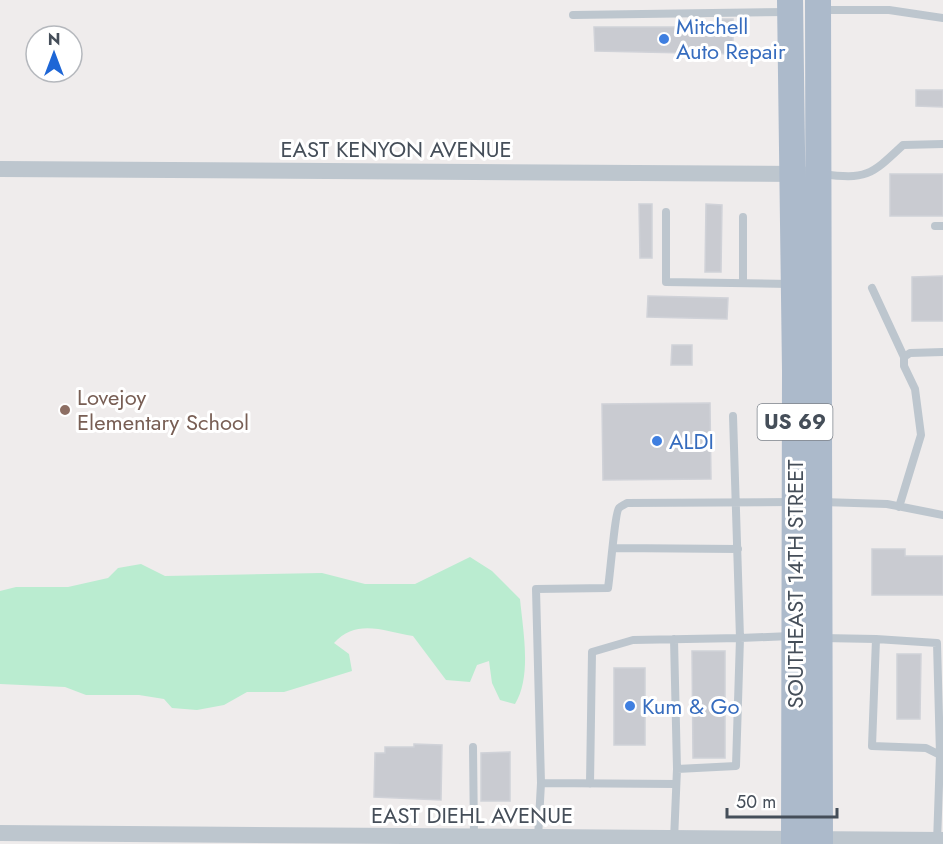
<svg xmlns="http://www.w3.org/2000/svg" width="943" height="844" viewBox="0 0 943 844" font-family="Jost,sans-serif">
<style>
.green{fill:#baecd0}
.building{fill:#c9cbd1;stroke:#d0d2d8;stroke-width:1.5}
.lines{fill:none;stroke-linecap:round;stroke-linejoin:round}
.service{stroke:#bdc6ce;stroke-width:8}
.minor{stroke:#bdc6ce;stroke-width:16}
.primary{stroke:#acbacb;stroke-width:26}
.shop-dot{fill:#3f7fe0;stroke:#fff;stroke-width:2}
.education-dot{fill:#8d6e63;stroke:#fff;stroke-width:2}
.labels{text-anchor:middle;stroke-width:6;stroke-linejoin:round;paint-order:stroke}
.shield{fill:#fff;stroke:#7d838b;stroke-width:1.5}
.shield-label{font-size:21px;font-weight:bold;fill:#454e59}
.shop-label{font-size:22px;fill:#366cbe;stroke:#fff;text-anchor:start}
.street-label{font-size:22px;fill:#454e59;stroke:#fff}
.education-label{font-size:22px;fill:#785e54;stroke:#fff;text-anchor:start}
</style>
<rect width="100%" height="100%" fill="#efecec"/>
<!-- green -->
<path class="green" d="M470 557 492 571 520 599C523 631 532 676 515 704L500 700 492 683 489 661 477 665 470 682 446 680 413 636C384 631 356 618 334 643L349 654 352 671 284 692H247L224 705 197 710 172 708 164 699 139 695H86L65 687 0 684V591L16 587H68L108 578 118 568 141 564 165 576 322 573 365 584H415Z"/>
<!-- building -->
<path class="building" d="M719 19H733V54L595 51 594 27H714V22Z
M916 90H943V107L916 106Z
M890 174H943V216H890Z
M639 204H652V258H640Z
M706 204 722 205 721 272H705Z
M943 276V321H912V277Z
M648 296 728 298 727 319 647 317Z
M672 345H692V365H671Z
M710 403 711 479 603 480 602 404Z
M872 549H905V556H943V595H872Z
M692 651H725V758H693Z
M897 654H921L920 719H897Z
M614 668H645V745H614Z
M414 744 442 745 441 800 374 797 375 753H385V747H414Z
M510 752V801H481V753Z"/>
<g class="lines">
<!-- service -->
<path class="service" d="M821 10H889L943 18
M573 15 788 12
M822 174C867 180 871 175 903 145L943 144
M666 212V282L790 284
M935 226H943
M743 283V217
M872 288 904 357
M822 502 887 504 943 515
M899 507 921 435 915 389 904 366V357L910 353 943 352
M614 548 738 549
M822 638 876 639 872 746 926 748 940 755 937 843
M674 639 677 769
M876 639 937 643 940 755 943 754
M473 747 474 837
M541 783 536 589 608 588C610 576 615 512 619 508 621 506 624 505 627 503L791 502
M590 784 592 652 633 640 740 638 733 416
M538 838 541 783 676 784
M674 840 677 769 736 766 740 638 791 636"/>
<!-- minor -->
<path class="minor" d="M0 169 802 174
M0 833 943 840"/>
<!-- primary -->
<path class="primary" d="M790 0 795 371 794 844
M818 0 820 844"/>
</g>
<!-- markers -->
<g class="shop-dot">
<circle cx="664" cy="39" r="6"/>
<circle cx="657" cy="441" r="6"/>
<circle cx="630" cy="706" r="6"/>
</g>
<circle class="education-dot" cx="65" cy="410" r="6"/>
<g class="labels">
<!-- shield labels -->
<rect class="shield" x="757.5" y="404" width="75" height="36" rx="4.5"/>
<g class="shield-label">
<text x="795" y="429">US 69</text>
</g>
<!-- shop labels -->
<g class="shop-label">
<text x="676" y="34">Mitchell<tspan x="676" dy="25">Auto Repair</tspan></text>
<text x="669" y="449">ALDI</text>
<text x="642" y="714">Kum &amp; Go</text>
</g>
<!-- street labels -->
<g class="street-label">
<text x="396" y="157">EAST KENYON AVENUE</text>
<text transform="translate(795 584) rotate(-90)" y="8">SOUTHEAST 14TH STREET</text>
<text x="472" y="823">EAST DIEHL AVENUE</text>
</g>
<!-- education labels -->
<g class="education-label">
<text x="77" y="405">Lovejoy<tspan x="77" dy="25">Elementary School</tspan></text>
</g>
</g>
<!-- north arrow -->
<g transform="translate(54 54)"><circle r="28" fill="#ffffff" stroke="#b5b8bd" stroke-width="1.5"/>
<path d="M0-4.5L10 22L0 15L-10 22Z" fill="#1e66d6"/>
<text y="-9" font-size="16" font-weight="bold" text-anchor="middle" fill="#454e59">N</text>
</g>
<!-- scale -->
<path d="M727 808v9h110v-9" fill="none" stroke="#454e59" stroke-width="3"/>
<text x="736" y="808" font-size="18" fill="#454e59" stroke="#ffffff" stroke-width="4.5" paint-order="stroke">50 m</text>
</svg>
